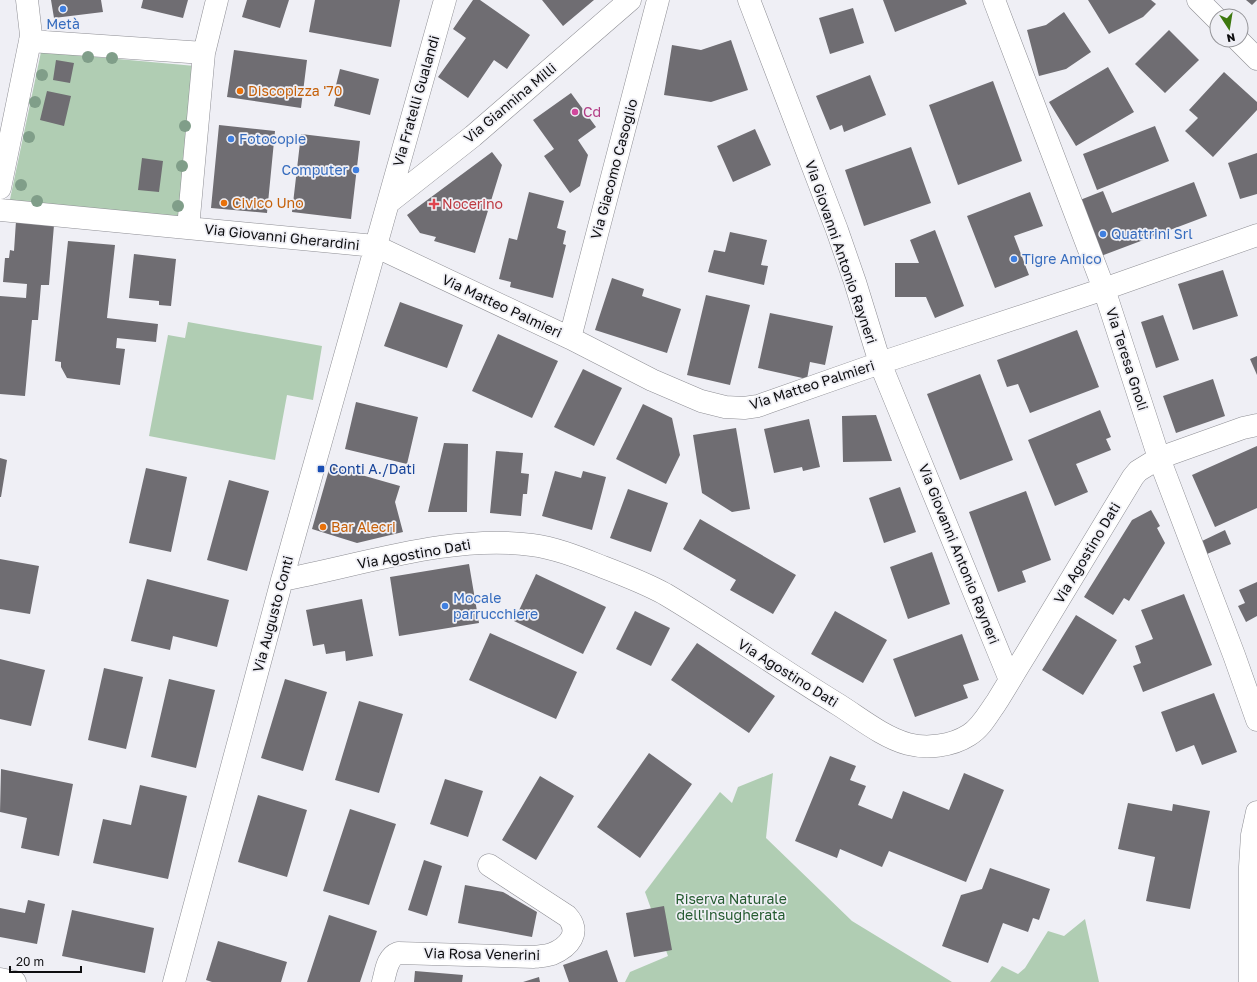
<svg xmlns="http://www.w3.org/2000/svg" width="1257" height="982" viewBox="0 0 1257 982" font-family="'Golos Text',sans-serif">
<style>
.green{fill:#b0cdb3}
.building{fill:#6f6d72}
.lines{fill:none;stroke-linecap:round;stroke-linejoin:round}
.minor-casing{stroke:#8e8e94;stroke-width:23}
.minor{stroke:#fff;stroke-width:22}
.tree{fill:#809e89}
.shop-dot{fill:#3f7fe0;stroke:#efeff5;stroke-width:1.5}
.food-dot{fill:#e8710a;stroke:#efeff5;stroke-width:1.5}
.hotel-dot{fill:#d1479c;stroke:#efeff5;stroke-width:1.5}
.health-dot{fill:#e0444e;stroke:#efeff5;stroke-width:1.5}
.transit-dot{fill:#1a4fb4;stroke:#efeff5;stroke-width:1.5}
.labels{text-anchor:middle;stroke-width:3.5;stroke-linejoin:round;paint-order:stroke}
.shop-label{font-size:14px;fill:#366cbe;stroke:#efeff5;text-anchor:start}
.food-label{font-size:14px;fill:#c56008;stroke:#efeff5;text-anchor:start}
.street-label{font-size:14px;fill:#0e0e10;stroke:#efeff5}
.hotel-label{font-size:14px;fill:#b23c85;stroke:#efeff5;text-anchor:start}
.health-label{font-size:14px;fill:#be3a42;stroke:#efeff5;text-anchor:start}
.transit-label{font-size:14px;fill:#164399;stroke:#efeff5;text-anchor:start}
.park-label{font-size:14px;fill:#255b30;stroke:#efeff5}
</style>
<rect width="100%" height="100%" fill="#efeff5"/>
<!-- green -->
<path class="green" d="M41 52 195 66 180 217 9 204Z
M188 322 322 346 313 400 287 395 275 460 149 436 168 335 185 338Z
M773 773 766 838 852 921 952 982H625L630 972 668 956 645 892 720 792 732 803 738 787Z
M1085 919 1099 982H990L1002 966 1018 974 1025 968 1048 931 1064 936Z"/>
<!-- building -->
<path class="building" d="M51 0H101L103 12 54 18Z
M143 0H188L183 18 141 8Z
M247 0H289L280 28 242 17Z
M315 0H400L391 47 309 32Z
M473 0H480L530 35 507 69 494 60 468 98 438 77 466 38 453 29Z
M542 0H594L563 26Z
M883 0H965L967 4 895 32Z
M1088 0H1151L1156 4 1143 17 1109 34Z
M1246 0H1257L1252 5Z
M853 8 864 43 830 54 819 18Z
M1064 12 1091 52 1066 69 1039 76 1027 30 1046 25Z
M1169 30 1199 60 1165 93 1135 64Z
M731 40 748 90 711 102 664 95 672 45 701 50Z
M234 50 307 60 301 108 227 97Z
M56 60 74 63 70 83 53 80Z
M1108 67 1134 112 1076 146 1049 102Z
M340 69 379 79 370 115 334 106 338 90 335 89Z
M1224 72 1257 102V110L1213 157 1185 131 1198 118 1189 110Z
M870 75 886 115 844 132 842 125 830 130 816 96Z
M993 81 1022 161 958 185 929 105Z
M47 91 71 96 64 126 40 120Z
M571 93 596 127 578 140 588 155 580 186 570 193 544 156 554 149 533 120Z
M219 125 275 131 267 213 211 208Z
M1155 126 1169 161 1097 190 1083 154Z
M755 129 771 165 733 182 717 146Z
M301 134 360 141 351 219 292 212Z
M911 147 931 203 864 226 845 170Z
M492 152 502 165 475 253 434 241 436 237 420 233 407 215Z
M1257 153V194L1240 199 1228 163Z
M142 158 163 161 159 192 138 190Z
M1194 182 1207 216 1101 256 1080 200 1103 191 1112 213Z
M529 192 564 201 557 228 566 231 563 244 566 245 553 298 510 287 511 282 499 279 509 238 517 240Z
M1030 192 1043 226 1014 236 1029 275 995 288 967 216Z
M16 221 54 225 49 285H41L38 320H32L25 396 0 394V296L26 298 27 284 3 282 5 258H9L10 250 14 251Z
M935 230 964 306 935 318 926 297H895V263H919L910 240Z
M730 232 767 240 761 265 768 266 764 285 708 272 714 250 725 252Z
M68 241 115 245 107 318 158 324 156 342 117 338 116 348 125 349 120 385 67 378 61 367V362L55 361Z
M134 254 176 259 171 306 159 305V301L129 298Z
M1223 270 1238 316 1193 330 1178 284Z
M612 278 644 289 642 296 681 309 667 353 595 330Z
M706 295 750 305 730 385 687 375Z
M400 302 463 325 447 368 384 346Z
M770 313 833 326 825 365 810 362 807 379 758 368Z
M1163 315 1179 360 1156 368 1141 322Z
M1077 330 1099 387 1030 413 1018 384 1007 387 997 360Z
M498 334 558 361 532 418 472 391Z
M1257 356V375L1250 359Z
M583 369 622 388 594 446 554 427Z
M980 374 1013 460 960 480 927 394Z
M1213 379 1225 416 1176 433 1163 396Z
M356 402 418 417 407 464 345 449Z
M643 404 672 418 680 455 666 484 616 459Z
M1100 410 1111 437 1106 439 1111 450 1076 464 1088 492 1055 506 1028 440Z
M876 415 892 461 843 462 842 416Z
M809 419 820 467 803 471 802 467 774 473 764 429Z
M736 428 750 509 732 512 702 493 693 435Z
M444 443 468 444 467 512H428Z
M1257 446V508L1215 527 1192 475Z
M496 451 523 453 521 473 529 474 527 494H523L521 516 490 513Z
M0 458 7 460 1 497H0Z
M330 466 400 486 395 502 403 532 357 543 312 529Z
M146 468 187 477 171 552 129 543Z
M555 471 581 478 583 471 606 477 592 530 542 516Z
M229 480 269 491 247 571 207 560Z
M900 487 916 532 884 543 869 498Z
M628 489 668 503 651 552 610 538Z
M1026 491 1051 560 1022 571 1026 582 998 592 969 512Z
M1151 510 1160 526 1157 528 1165 543 1129 601 1124 598 1113 615 1084 597 1132 520Z
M700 519 796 575 773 614 730 590 736 580 683 549Z
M1225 530 1231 544 1207 554 1202 541Z
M932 552 950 604 908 619 890 567Z
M0 559 39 566 30 614 0 609Z
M469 564 479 623 399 636 390 577Z
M536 574 606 607 583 654 514 621Z
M147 579 229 600 217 647 173 636 170 650 131 641Z
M1257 582V616L1246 622 1238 606 1245 603 1239 590Z
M1184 594 1212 665 1143 692 1133 666 1141 663 1135 646 1153 639 1141 610Z
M362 599 373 656 346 661 345 651 326 654 324 644 313 646 306 610Z
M635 611 670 628 651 666 616 649Z
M835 611 887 640 863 683 811 654Z
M1076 615 1117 640 1083 695 1042 670Z
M490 633 577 672 556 719 469 680Z
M962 634 979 680 963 685 968 698 915 717 893 659Z
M697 643 775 696 749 733 671 680Z
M0 659 45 670 31 726 0 719Z
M104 668 143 677 126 749 88 740Z
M169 679 215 690 196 768 151 757Z
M285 679 327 692 303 771 261 758Z
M1214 693 1237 752 1202 765 1194 745 1176 752 1161 712Z
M359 701 403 714 379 793 335 780Z
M649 753 692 784 640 858 597 827Z
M830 756 856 766 850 780 866 786 858 805 892 819 903 791 949 810 964 773 1004 790 966 882 889 851 882 867 840 849 837 858 795 841Z
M1 769 73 784 59 856 21 848 27 818 0 812Z
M540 776 574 796 536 860 502 840Z
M445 779 483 791 468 837 430 824Z
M140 785 187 796 168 879 93 863 103 819 131 825Z
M258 795 307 810 287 877 238 862Z
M1128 803 1172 811 1173 804 1210 811 1190 909 1146 901 1155 857 1118 849Z
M350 809 396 824 369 905 323 891Z
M424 860 442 866 427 916 408 910Z
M990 868 1050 889 1039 920 1033 918 1028 932 1003 923 988 963 942 946 961 895 982 889Z
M465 885 503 892 537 912 532 937 458 923Z
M28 900 45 904 37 944 0 937V908L25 913Z
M664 906 672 950 634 957 626 913Z
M72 910 154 928 145 973 62 956Z
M329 915 377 931 360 982H307Z
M218 941 287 962 281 982H212L206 980Z
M607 950 618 982H569L563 965Z
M415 971 463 975 462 982H414Z
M539 977 540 982H523Z"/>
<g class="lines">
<defs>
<path id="minor" d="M749 0 837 230 855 282 880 363 1010 680
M994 0 1104 289 1159 458 1234 655 1257 720
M1198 0 1217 19
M1238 40 1257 59
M30 41 204 53
M0 188 30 41 31 35 27 0
M388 203 473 136 630 0
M0 210 375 246 570 338 652 380 701 401 725 407 744 408 758 406 769 402 880 363 1104 289 1257 235
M188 228 204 53 217 0
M570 338 658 0
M282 580C362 565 451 534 532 545 556 548 580 558 603 567 624 575 645 583 665 594 724 629 780 669 839 705 861 719 883 737 908 744 927 749 952 746 969 735 981 728 988 714 996 703 1006 687 1016 670 1026 654 1062 595 1097 536 1133 477L1138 471 1159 458 1243 428 1257 425
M0 979 15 982
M174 982 282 580 445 0
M383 982C386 971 387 957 398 953L534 957C540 956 546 956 552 954 569 947 582 932 567 916L489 865
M1250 982V867L1252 835 1257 812"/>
</defs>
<!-- minor casing -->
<use href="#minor" class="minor-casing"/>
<!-- minor -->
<use href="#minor" class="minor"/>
</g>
<!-- trees -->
<g class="tree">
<circle cx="88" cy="57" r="6"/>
<circle cx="112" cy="58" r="6"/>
<circle cx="42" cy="75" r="6"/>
<circle cx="35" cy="102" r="6"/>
<circle cx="185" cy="126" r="6"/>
<circle cx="29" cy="137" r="6"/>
<circle cx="182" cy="166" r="6"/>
<circle cx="21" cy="185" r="6"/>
<circle cx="37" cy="201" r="6"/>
<circle cx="178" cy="206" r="6"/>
</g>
<!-- markers -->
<g class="shop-dot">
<circle cx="63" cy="9" r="4"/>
<circle cx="231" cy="139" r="4"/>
<circle cx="356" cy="170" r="4"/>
<circle cx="1103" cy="234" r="4"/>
<circle cx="1014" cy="259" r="4"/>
<circle cx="445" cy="606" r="4"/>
</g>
<g class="food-dot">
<circle cx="240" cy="91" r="4"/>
<circle cx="224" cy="203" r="4"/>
<circle cx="323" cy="527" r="4"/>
</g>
<circle class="hotel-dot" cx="575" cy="112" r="4"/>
<path class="health-dot" d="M432 198h4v4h4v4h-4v4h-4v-4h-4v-4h4z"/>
<rect class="transit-dot" x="317" y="465" width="8" height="8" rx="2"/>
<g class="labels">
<!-- shop labels -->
<g class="shop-label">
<text x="63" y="29" text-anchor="middle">Metà</text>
<text x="239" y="144">Fotocopie</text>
<text x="348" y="175" text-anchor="end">Computer</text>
<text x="1111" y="239">Quattrini Srl</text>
<text x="1022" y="264">Tigre Amico</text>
<text x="453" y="603">Mocale<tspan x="453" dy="16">parrucchiere</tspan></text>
</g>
<!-- food labels -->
<g class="food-label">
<text x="248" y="96">Discopizza '70</text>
<text x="232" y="208">Civico Uno</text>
<text x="331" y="532">Bar Alecri</text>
</g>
<!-- street labels -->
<g class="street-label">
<text transform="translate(416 101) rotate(-74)" y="5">Via Fratelli Gualandi</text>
<text transform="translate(510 103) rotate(-40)" y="5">Via Giannina Milli</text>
<text transform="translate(614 169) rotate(-75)" y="5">Via Giacomo Casoglio</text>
<text transform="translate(282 237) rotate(6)" y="5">Via Giovanni Gherardini</text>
<text transform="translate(841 252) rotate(71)" y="5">Via Giovanni Antonio Rayneri</text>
<text transform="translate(502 306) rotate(25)" y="5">Via Matteo Palmieri</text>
<text transform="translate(1127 359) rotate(72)" y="5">Via Teresa Gnoli</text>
<text transform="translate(812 385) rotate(-18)" y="5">Via Matteo Palmieri</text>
<text transform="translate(1087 553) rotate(-59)" y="5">Via Agostino Dati</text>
<text transform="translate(414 554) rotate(-10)" y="5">Via Agostino Dati</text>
<text transform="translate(959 554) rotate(68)" y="5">Via Giovanni Antonio Rayneri</text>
<text transform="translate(273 614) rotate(-75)" y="5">Via Augusto Conti</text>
<text transform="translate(788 673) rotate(32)" y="5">Via Agostino Dati</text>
<text transform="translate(482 954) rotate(1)" y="5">Via Rosa Venerini</text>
</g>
<!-- hotel labels -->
<g class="hotel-label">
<text x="583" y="117">Cd</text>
</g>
<!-- health labels -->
<g class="health-label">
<text x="442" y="209">Nocerino</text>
</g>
<!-- transit labels -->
<g class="transit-label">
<text x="329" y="474">Conti A./Dati</text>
</g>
<!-- park labels -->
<g class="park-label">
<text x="731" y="904">Riserva Naturale<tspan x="731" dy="16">dell'Insugherata</tspan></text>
</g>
</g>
<!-- north arrow -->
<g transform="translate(1229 28) rotate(168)"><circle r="19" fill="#efeff5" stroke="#959599"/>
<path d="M0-3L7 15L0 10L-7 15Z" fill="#3d780f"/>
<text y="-6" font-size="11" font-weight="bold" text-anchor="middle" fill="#0e0e10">N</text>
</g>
<!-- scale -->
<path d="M10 966v6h71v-6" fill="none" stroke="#0e0e10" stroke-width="2"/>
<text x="16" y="966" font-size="12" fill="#0e0e10" stroke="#efeff5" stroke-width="3" paint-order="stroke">20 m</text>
</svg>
